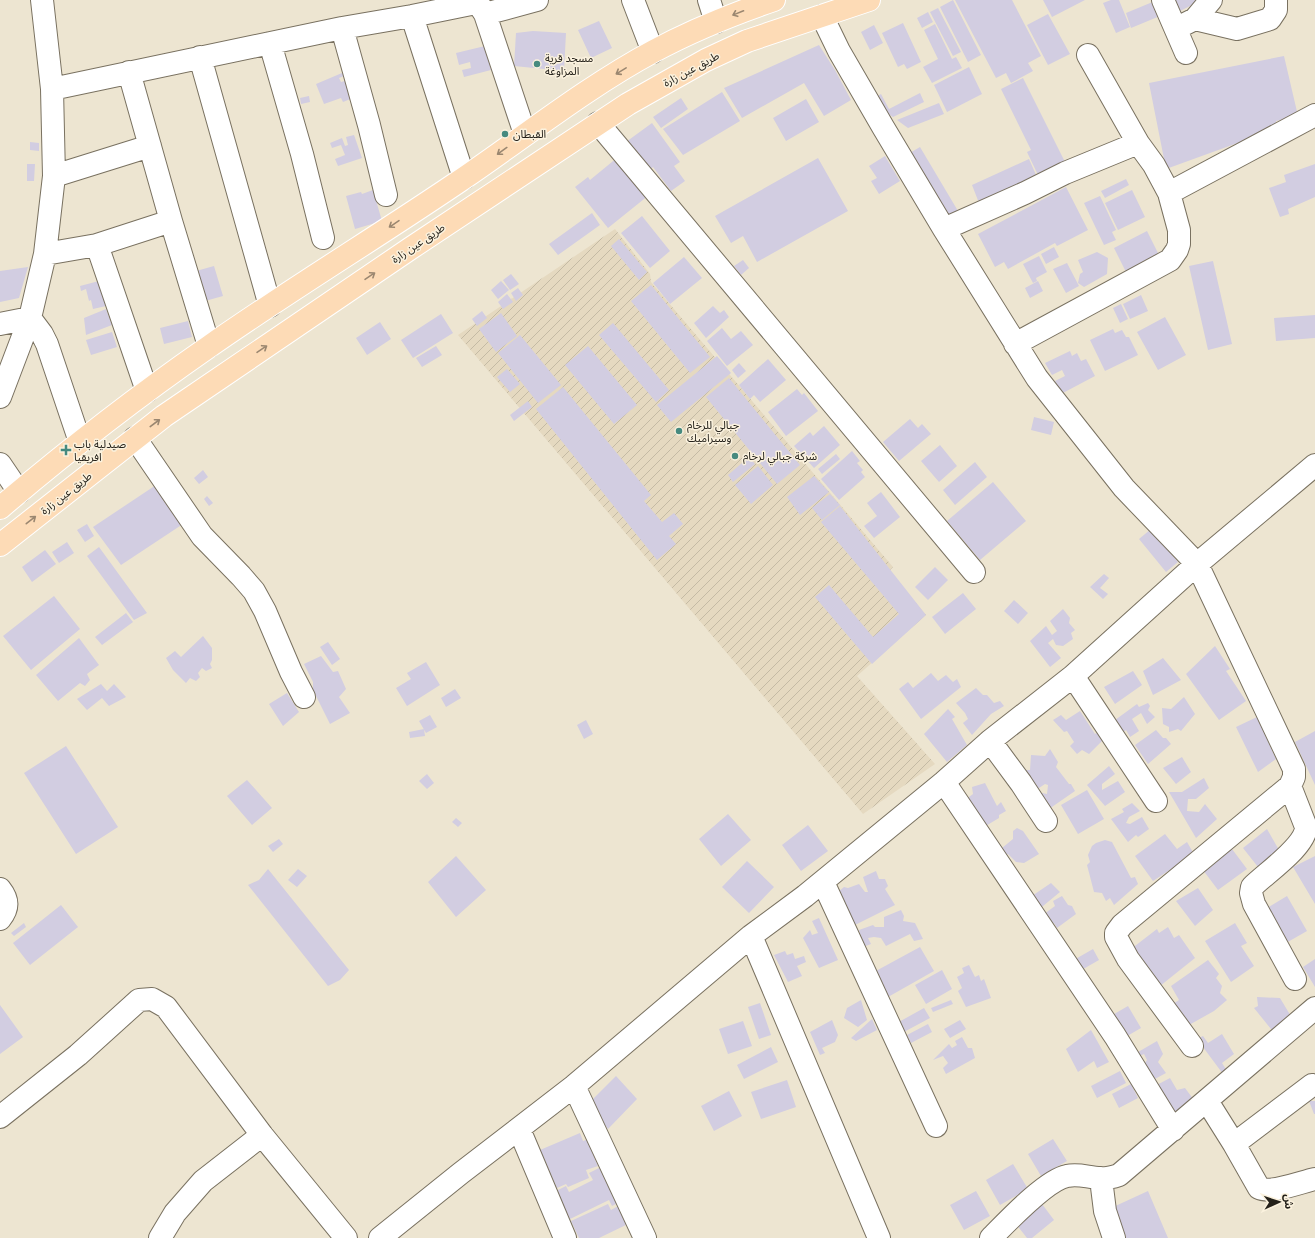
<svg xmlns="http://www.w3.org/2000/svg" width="1315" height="1238" viewBox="0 0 1315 1238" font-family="Lato,'Noto Sans Arabic',sans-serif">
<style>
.industrial{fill:url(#industrial-furrows)}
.building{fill:#d2cde1}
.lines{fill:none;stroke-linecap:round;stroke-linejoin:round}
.minor-casing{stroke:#797160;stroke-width:24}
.major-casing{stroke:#fff;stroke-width:24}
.minor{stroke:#fff;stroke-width:22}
.major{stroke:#fddbb6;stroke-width:22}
.oneway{stroke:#9b8770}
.poi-dot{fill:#468a7f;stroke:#fbf2de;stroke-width:1.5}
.labels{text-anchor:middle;stroke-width:3;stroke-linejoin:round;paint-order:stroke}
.poi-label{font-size:11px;fill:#24211a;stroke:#fbf2de;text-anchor:start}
.street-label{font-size:11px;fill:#24211a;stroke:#fbf2de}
</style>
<defs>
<pattern id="industrial-furrows" width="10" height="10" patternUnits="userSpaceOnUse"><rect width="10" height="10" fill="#e5d9c0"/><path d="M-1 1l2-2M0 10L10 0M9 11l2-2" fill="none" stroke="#c4baa4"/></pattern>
</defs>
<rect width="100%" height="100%" fill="#ede5d1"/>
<!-- industrial -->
<path class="industrial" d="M615 229 650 274 651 282 893 567 889 571 926 615 857 676 935 764 863 814 458 335Z"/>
<!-- building -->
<path class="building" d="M953 0 981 55 968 62 940 7Z
M955 0H1012L1041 56 1028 63 1033 71 1011 83 1006 73 996 78Z
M1043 0H1085L1052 17Z
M1111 0H1119L1130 27 1116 33 1103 3Z
M1172 0H1202L1178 12Z
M1155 1 1160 16 1131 28 1126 13Z
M938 8 961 52 953 56 930 12Z
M928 12 933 22 922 28 917 18Z
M1048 14 1070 54 1048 65 1027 25Z
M599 21 612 48 591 58 578 30Z
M903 23 921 62 907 69 904 64 898 67 882 33Z
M935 24 952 59 956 57 962 68 932 83 923 67 938 59 924 30Z
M874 25 883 43 870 50 861 32Z
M533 31 566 33 564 71 514 66 516 33Z
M819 45 835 70 851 100 824 116 804 83 742 118 724 88Z
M485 46 491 70 464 77 462 70 471 68 470 62 459 65 456 53Z
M1284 56 1298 116 1276 121V129L1166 169 1149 83Z
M969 67 982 94 947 112 934 85Z
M342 73 344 76 339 78 341 82 345 81 353 98 343 102 341 98 324 104 316 84Z
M1023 78 1065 162 1038 175 1027 152 1031 150 1001 89Z
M722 92 740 121 683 155 663 129Z
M920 93 924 102 893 117 882 110 876 97 881 94 889 109Z
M309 96 310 102 301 104 300 98Z
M681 98 688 109 661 128 653 117Z
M806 99 819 122 786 141 773 118Z
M939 103 944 114 908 128 897 120Z
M652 123 680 162 674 166 685 181 671 191 653 167 647 172 626 142Z
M354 135 362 158 338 166 335 159 345 155 341 145 332 148 330 143 342 138 345 146 348 145 346 137Z
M30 142 39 143V151L30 150Z
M920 147 958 211 942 221 903 157Z
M885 156 900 181 879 194 871 181 877 178 869 166Z
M618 157 649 195 608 228 575 187 588 177 590 180Z
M818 158 848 211 757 262 743 236 731 243 715 216Z
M1029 159 1037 177 979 203 972 185Z
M27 164H35L34 181H27Z
M1315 164V197L1288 209 1289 214 1280 217 1269 188 1286 182 1284 175Z
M1126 179 1129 185 1105 198 1101 191Z
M1066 187 1088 230 1057 246 1055 243 1008 269 1004 262 995 267 978 234Z
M373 190 382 221 355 229 346 196 361 192 362 194Z
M1132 190 1145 217 1118 230 1105 203Z
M1100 196 1116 230 1112 232 1116 240 1104 245 1084 203Z
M592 213 600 225 558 255 549 244Z
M642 216 670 251 650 268 621 233Z
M1147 231 1160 257 1127 274 1114 248Z
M619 239 647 272 639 280 611 246Z
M1054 247 1059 257 1046 264 1041 254Z
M1097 252 1108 258 1107 274 1084 287 1078 283 1080 274 1083 272 1078 260Z
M1039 256 1047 272 1036 278 1037 281 1033 283 1023 264Z
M684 257 702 278 670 304 653 283Z
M743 260 749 268 741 275 734 266Z
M1213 261 1232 344 1208 350 1189 266Z
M1067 263 1079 286 1066 293 1053 269Z
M214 266 223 296 198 303 189 273Z
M28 267 19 298 0 302V271Z
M511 274 519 284 510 290 503 280Z
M99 281 106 306 93 309 91 300 89 301 86 289 81 291 80 286Z
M501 281 509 290 498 299 491 290Z
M1038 281 1043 291 1030 298 1025 288Z
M651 285 710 357 690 373 631 301Z
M518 288 523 295 516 301 511 293Z
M507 294 513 302 503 309 498 302Z
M1141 295 1148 311 1130 319 1123 304Z
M1121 304 1128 319 1120 323 1113 308Z
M713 306 720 313 724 310 729 317 706 338 694 323Z
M106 309 112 325 86 335 84 318Z
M482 311 487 318 477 326 472 319Z
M501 313 517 336 496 352 479 329Z
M441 314 453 333 413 358 401 340Z
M1315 315V338L1276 341 1274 318Z
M1165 317 1186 355 1158 370 1137 332Z
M188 321 192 337 164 344 160 328Z
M380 322 391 339 367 355 356 338Z
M613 323 669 390 656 402 599 335Z
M722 328 731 339 741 331 753 345 727 366 707 341Z
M1113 329 1115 333 1122 330 1126 337H1129L1138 355 1105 371 1090 340Z
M112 332 117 347 91 355 86 340Z
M520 335 561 385 538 403 498 353Z
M436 346 442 355 422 367 416 358Z
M588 346 637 405 614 424 565 365Z
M1070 351 1072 356 1077 353 1081 361 1086 359 1095 376 1061 394 1055 381 1065 376 1062 370 1052 375 1045 363Z
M717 356 731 373 671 422 657 405Z
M768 359 786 380 760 402 754 395 750 399 739 385Z
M739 363 746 371 738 378 732 370Z
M507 369 520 384 510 392 497 377Z
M729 378 800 465 777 484 706 397Z
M563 387 651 495 644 501 662 522 674 513 683 524 669 536 676 544 657 560 536 409Z
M797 389 802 395 804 393 818 411 786 436 768 412Z
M528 401 532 407 514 421 510 415Z
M1034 417 1054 422 1051 435 1031 430Z
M910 419 918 428 922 424 931 434 899 461 883 442Z
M824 426 840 445 814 468 794 446 810 432 813 436Z
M940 445 957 466 939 482 921 461Z
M852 451 860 461 857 463 863 470 861 472 865 477 839 500 821 479Z
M836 454 840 459 822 474 818 469Z
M749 457 755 464 733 482 728 475Z
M975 462 987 477 955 505 943 490Z
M758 466 773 485 751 504 735 485Z
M203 470 208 477 199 484 194 478Z
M814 476 829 492 800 515 787 497Z
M993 482 1026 521 980 560 947 521Z
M156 485 183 524 121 565 93 527Z
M881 492 900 517 874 538 864 526 877 516 867 503Z
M830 494 840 505 822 520 812 508Z
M207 496 213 503 209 506 204 499Z
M840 506 926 615 872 664 815 597 829 585 873 637 899 614 821 522Z
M87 524 94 536 85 542 77 530Z
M1151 529 1178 562 1166 572 1139 539Z
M67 542 74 553 59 563 52 552Z
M99 547 147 613 134 620 87 556Z
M45 550 56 564 32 582 22 567Z
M935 567 948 580 928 600 915 587Z
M1104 574 1109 578 1100 588 1108 594 1103 599 1090 587Z
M963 593 976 609 945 634 932 617Z
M54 596 80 629 31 670 3 636Z
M1014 600 1028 613 1018 624 1004 611Z
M1063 609 1070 618 1069 623 1075 630 1071 633 1073 639 1063 646 1056 645 1053 639 1048 643 1061 658 1050 667 1030 641 1046 626 1052 635 1057 631 1050 621Z
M126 613 133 622 102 645 95 637Z
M203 636 212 648V660L210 664 212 668 206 671 202 668 198 673 200 677 196 681 190 678 186 683 173 670 166 658 175 651 181 657Z
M79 638 99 665 87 674 90 680 85 686 80 683 58 701 36 675Z
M328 642 340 659 332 665 320 647Z
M1215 646 1230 669 1226 671 1246 701 1219 720 1186 674Z
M321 656 333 672 338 671 346 689 339 697 350 713 330 724 313 690V682L304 664Z
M1163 658 1181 680 1153 695 1143 671Z
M426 662 440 685 407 706 396 688 411 679 407 673Z
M1133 671 1142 685 1115 704 1104 687Z
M931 673 938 681 946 675 953 682 957 679 961 687 921 719 899 689 908 682 913 688Z
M101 684 107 691 114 684 126 697 109 706 102 698 87 710 77 699Z
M976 688 983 695H987L994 703 1000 701 1004 706 991 714 972 735 963 723 968 719 965 713 956 703Z
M455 689 461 698 446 707 441 698Z
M287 693 299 712 283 726 269 704Z
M1184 697 1195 714 1181 731 1178 729 1169 732V727L1163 724 1162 708 1171 709Z
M1148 703 1150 706 1148 710 1155 717 1147 724 1141 713 1132 719 1139 731 1130 737 1126 730 1118 736 1111 723 1137 704 1139 707Z
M948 709 955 717 952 719 967 745 947 762 924 734Z
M1080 711 1095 734 1098 732 1103 740 1089 754 1082 750 1077 754 1070 746 1074 742 1067 731 1064 732 1053 720 1061 715 1066 720Z
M430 715 437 727 426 733 419 721Z
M1257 717 1276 759 1258 772 1236 727Z
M586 720 593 734 584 739 577 725Z
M424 729 425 736 410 738 409 732Z
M1156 730 1163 738H1166L1171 744 1148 764 1135 745Z
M1315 731V785L1295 742Z
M66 746 118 827 76 854 24 773Z
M1050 749 1058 762 1056 767 1069 784H1071L1075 791 1049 809 1036 798 1042 793 1047 794 1048 785 1045 784 1033 792 1025 770H1030L1031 755 1045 756Z
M1182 757 1191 772 1176 784 1163 768Z
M1109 766 1115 774 1102 784V790L1118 781 1125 792 1105 806 1087 785Z
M427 774 434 783 427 789 419 781Z
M1204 778 1209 788 1196 799H1188L1187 811 1199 812 1205 804 1217 819 1196 838 1169 792H1182Z
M247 780 272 808 252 825 227 796Z
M985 783 997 806 1001 802 1006 811 999 815V818L984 827 965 800 973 794 972 787Z
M1087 790 1104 819 1078 834 1061 805Z
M1132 803 1140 811 1129 817 1126 823 1130 824 1142 817 1149 829 1138 837 1136 835 1128 842 1111 819 1124 812 1122 809Z
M728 814 751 840 721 866 699 839Z
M456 818 462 823 458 827 452 822Z
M808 825 828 851 801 871 782 845Z
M1017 828 1023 831 1039 854 1024 863 1016 862 1008 854 1005 856 1002 848 1013 839V831Z
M1267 829 1279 850 1258 867 1243 848Z
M1165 834 1177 849 1187 842 1194 854 1153 881 1135 856Z
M279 839 283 844 273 852 268 846Z
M1105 840 1112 842 1131 878 1135 877 1138 884 1114 905 1110 898 1106 901 1102 893 1094 892 1087 865 1090 862 1088 855 1092 846 1096 843Z
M1232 849 1247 869 1218 890 1203 870Z
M456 856 486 890 456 917 428 882Z
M1315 856V904L1293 867Z
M747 861 774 887 749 913 722 887Z
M268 869 349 970 340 980 328 986 248 885 259 880Z
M298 869 307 876 297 887 288 880Z
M876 871 879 879H885L888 886 885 889 895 905 855 925 838 892 844 887 848 888 859 884 865 892H868L863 877Z
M1051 883 1060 892 1037 911 1029 898Z
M1198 888 1213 910 1195 926 1176 901Z
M1062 896 1068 905 1072 906 1076 914 1057 928 1054 923 1049 927 1040 917 1055 906 1053 901Z
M1287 896 1307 931 1286 943 1267 908Z
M61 905 78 927 30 965 13 943Z
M901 910 904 916 903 921 915 923 923 939 914 941 910 934 886 946 881 938 874 937 868 938 871 944 863 947 859 930 873 925 875 927H884V917Z
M819 918 838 960 819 968 803 938 810 930 812 935 818 933 812 921Z
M24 923 26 927 14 936 11 933Z
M1235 923 1247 943 1241 946 1254 966 1231 982 1205 941Z
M1168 927 1174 938 1179 935 1195 958 1160 986 1131 949 1157 929 1159 933Z
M920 947 934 971 888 997 874 972Z
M1093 949 1099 960 1078 972 1072 961Z
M785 951 787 955 793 953 795 959 804 956 806 962 797 966 802 976 788 982 774 955Z
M1315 959V987L1303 967Z
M1208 960 1219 974 1216 978 1222 986 1220 993 1227 1000 1214 1011 1189 1025 1173 1004 1179 1000 1171 986Z
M969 965 975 977 979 975 981 981 984 979 991 998 966 1007 958 991 962 988 957 977 964 973 962 968Z
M942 970 952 989 926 1004 915 985Z
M1257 997 1280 998 1292 1018 1275 1034 1254 1008 1258 1006Z
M861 1000 867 1020 858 1027 844 1018 847 1008Z
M951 1000 953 1004 933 1012 931 1008Z
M760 1003 771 1035 759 1039 748 1007Z
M0 1005 23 1037 0 1054Z
M1128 1006 1141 1028 1122 1039 1109 1017Z
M924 1008 930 1018 902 1033 897 1023Z
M872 1019 877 1030 856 1041 851 1038Z
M832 1020 838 1035 835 1042 822 1048 825 1053 820 1055 810 1032Z
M960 1020 966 1029 950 1038 944 1029Z
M743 1021 752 1046 728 1054 719 1029Z
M928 1024 932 1032 911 1043 907 1035Z
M1091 1030 1109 1062 1097 1068 1094 1061 1078 1072 1066 1049Z
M1222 1034 1234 1054 1222 1063 1227 1071 1223 1074 1197 1039 1203 1036 1208 1043Z
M962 1037 968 1048H972L975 1058 946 1074 943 1068 948 1063 943 1056 933 1060 949 1044 952 1048 957 1045 955 1041Z
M1157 1041 1163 1054 1158 1062 1166 1073 1153 1080 1136 1064 1142 1058 1145 1063 1147 1060 1144 1054 1135 1058 1133 1055Z
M771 1047 778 1062 744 1079 737 1065Z
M1120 1071 1126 1083 1097 1098 1091 1086Z
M616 1076 637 1099 608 1129 595 1113 598 1111 592 1100Z
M1170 1078 1177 1090 1185 1088 1194 1100 1172 1117 1153 1087Z
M787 1080 796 1107 761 1119 751 1092Z
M1131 1084 1138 1098 1119 1108 1112 1094Z
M729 1091 742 1116 714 1131 701 1106Z
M1309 1101H1315V1114H1314Z
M580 1133 583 1141 592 1138 599 1154 594 1157 598 1166 586 1170 589 1178 568 1187 566 1184 557 1188 540 1150Z
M1053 1139 1067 1161 1041 1176 1028 1154Z
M1013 1164 1028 1189 1000 1205 986 1180Z
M603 1166 620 1202 612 1206 609 1200 570 1219 556 1191 566 1186 569 1192 593 1180 589 1173Z
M976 1191 990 1216 964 1230 950 1205Z
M1148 1191 1168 1238H1124L1111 1208Z
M608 1204 611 1210 622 1204 630 1223 599 1238H579L571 1221Z
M1042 1204 1054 1220 1032 1238H1027L1016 1224Z"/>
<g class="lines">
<defs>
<path id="minor" d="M476 0 485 14 525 134
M633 0 653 52
M709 0 716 22
M1163 0 1186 53
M485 14 537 0
M412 16 464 178
M822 16 839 51 883 127 944 229 1037 378 1124 488 1197 564 1294 769V777L1290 786 1122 925 1116 933V937L1128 959 1192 1046
M1195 19 1237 29 1270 19 1276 10V0
M1183 25 1195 19 1211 0
M342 28 369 125 386 195
M270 43 302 154 323 238
M1088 55 1138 143
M200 57 270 306
M129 72 171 221 209 346
M52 89 342 28 412 16 476 3
M598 123 974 572
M54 176 150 146
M1169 193 1315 115
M944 229 1025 193 1065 173 1138 143 1154 165 1169 193 1179 230V244L1177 250 1170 260 1015 344
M97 245 171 221
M45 254 97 245 147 391
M0 324 30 318 42 334 47 344 80 442
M0 397 30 318 45 254 54 176 52 89 42 0
M135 438 202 536 241 576 254 591 265 611 291 672 304 697
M0 464 19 492
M1073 676 1156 801
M990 741 1021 783 1046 821
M944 782 1115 1036 1173 1130
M1290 786 1306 827C1306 846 1266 873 1252 887L1251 893 1254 904 1295 979
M823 882 936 1126
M0 889C8 899 9 908 0 919
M751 936 879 1238
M574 1086 645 1238
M1207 1101 1234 1144 1259 1188C1271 1194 1301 1182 1315 1179
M0 1117 78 1055 139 1000 152 999 166 1007 262 1135 346 1238
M519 1129 565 1238
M1234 1144 1312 1085
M1101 1179 1105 1211 1114 1238
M160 1238 175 1213 203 1181 262 1135
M380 1238 461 1173 574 1086 751 936 805 896 944 782 990 741 1073 676 1197 564 1315 465
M991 1238C1007 1222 1046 1180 1067 1176 1079 1173 1089 1178 1101 1178 1107 1179 1113 1177 1119 1175L1315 1008"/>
<path id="major" d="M0 508C67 451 135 398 207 348 291 289 379 236 464 178 527 135 587 87 654 51 693 30 733 14 774 0
M0 545 164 416 411 248 628 104 706 60 747 41 869 0"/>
</defs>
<!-- minor casing -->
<use href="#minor" class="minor-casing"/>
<!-- major casing -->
<use href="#major" class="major-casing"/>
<!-- minor -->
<use href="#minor" class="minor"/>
<!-- major -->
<use href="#major" class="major"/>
</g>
<!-- one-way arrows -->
<defs><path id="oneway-shaft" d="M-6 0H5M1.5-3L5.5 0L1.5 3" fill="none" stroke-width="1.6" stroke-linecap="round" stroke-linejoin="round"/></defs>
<g class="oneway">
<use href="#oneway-shaft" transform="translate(738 13) rotate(158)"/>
<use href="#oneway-shaft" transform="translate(621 71) rotate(149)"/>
<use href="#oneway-shaft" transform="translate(502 151) rotate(144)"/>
<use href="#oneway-shaft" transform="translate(394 224) rotate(146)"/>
<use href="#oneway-shaft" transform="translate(370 276) rotate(-34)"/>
<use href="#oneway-shaft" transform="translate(262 349) rotate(-34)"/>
<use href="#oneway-shaft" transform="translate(155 423) rotate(-37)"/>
<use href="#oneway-shaft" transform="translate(31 520) rotate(-38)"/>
</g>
<!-- markers -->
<g class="poi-dot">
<circle cx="537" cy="64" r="4"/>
<circle cx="505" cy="134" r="4"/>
<circle cx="679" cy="431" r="4"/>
<path d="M64 444h4v4h4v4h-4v4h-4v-4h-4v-4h4z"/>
<circle cx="735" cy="456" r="4"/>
</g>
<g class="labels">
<!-- poi labels -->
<g class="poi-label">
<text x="545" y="62">مسجد قرية<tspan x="545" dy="13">المزاوغة</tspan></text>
<text x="513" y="138">القبطان</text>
<text x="687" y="429">جبالي للرخام<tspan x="687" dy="13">وسيراميك</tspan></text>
<text x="74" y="448">صيدلية باب<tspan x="74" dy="13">افريقيا</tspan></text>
<text x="743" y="460">شركة جبالي لرخام</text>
</g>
<!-- street labels -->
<g class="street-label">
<text transform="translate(691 69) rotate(-28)" y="4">طريق عين زارة</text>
<text transform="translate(418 243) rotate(-34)" y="4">طريق عين زارة</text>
<text transform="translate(66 493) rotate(-38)" y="4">طريق عين زارة</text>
</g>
</g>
<!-- north arrow -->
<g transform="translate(1279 1202) rotate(87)" stroke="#fbf2de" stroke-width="3" paint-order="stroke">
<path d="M0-3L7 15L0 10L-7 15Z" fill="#24211a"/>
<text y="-6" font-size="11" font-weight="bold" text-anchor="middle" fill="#24211a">ش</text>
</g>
</svg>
